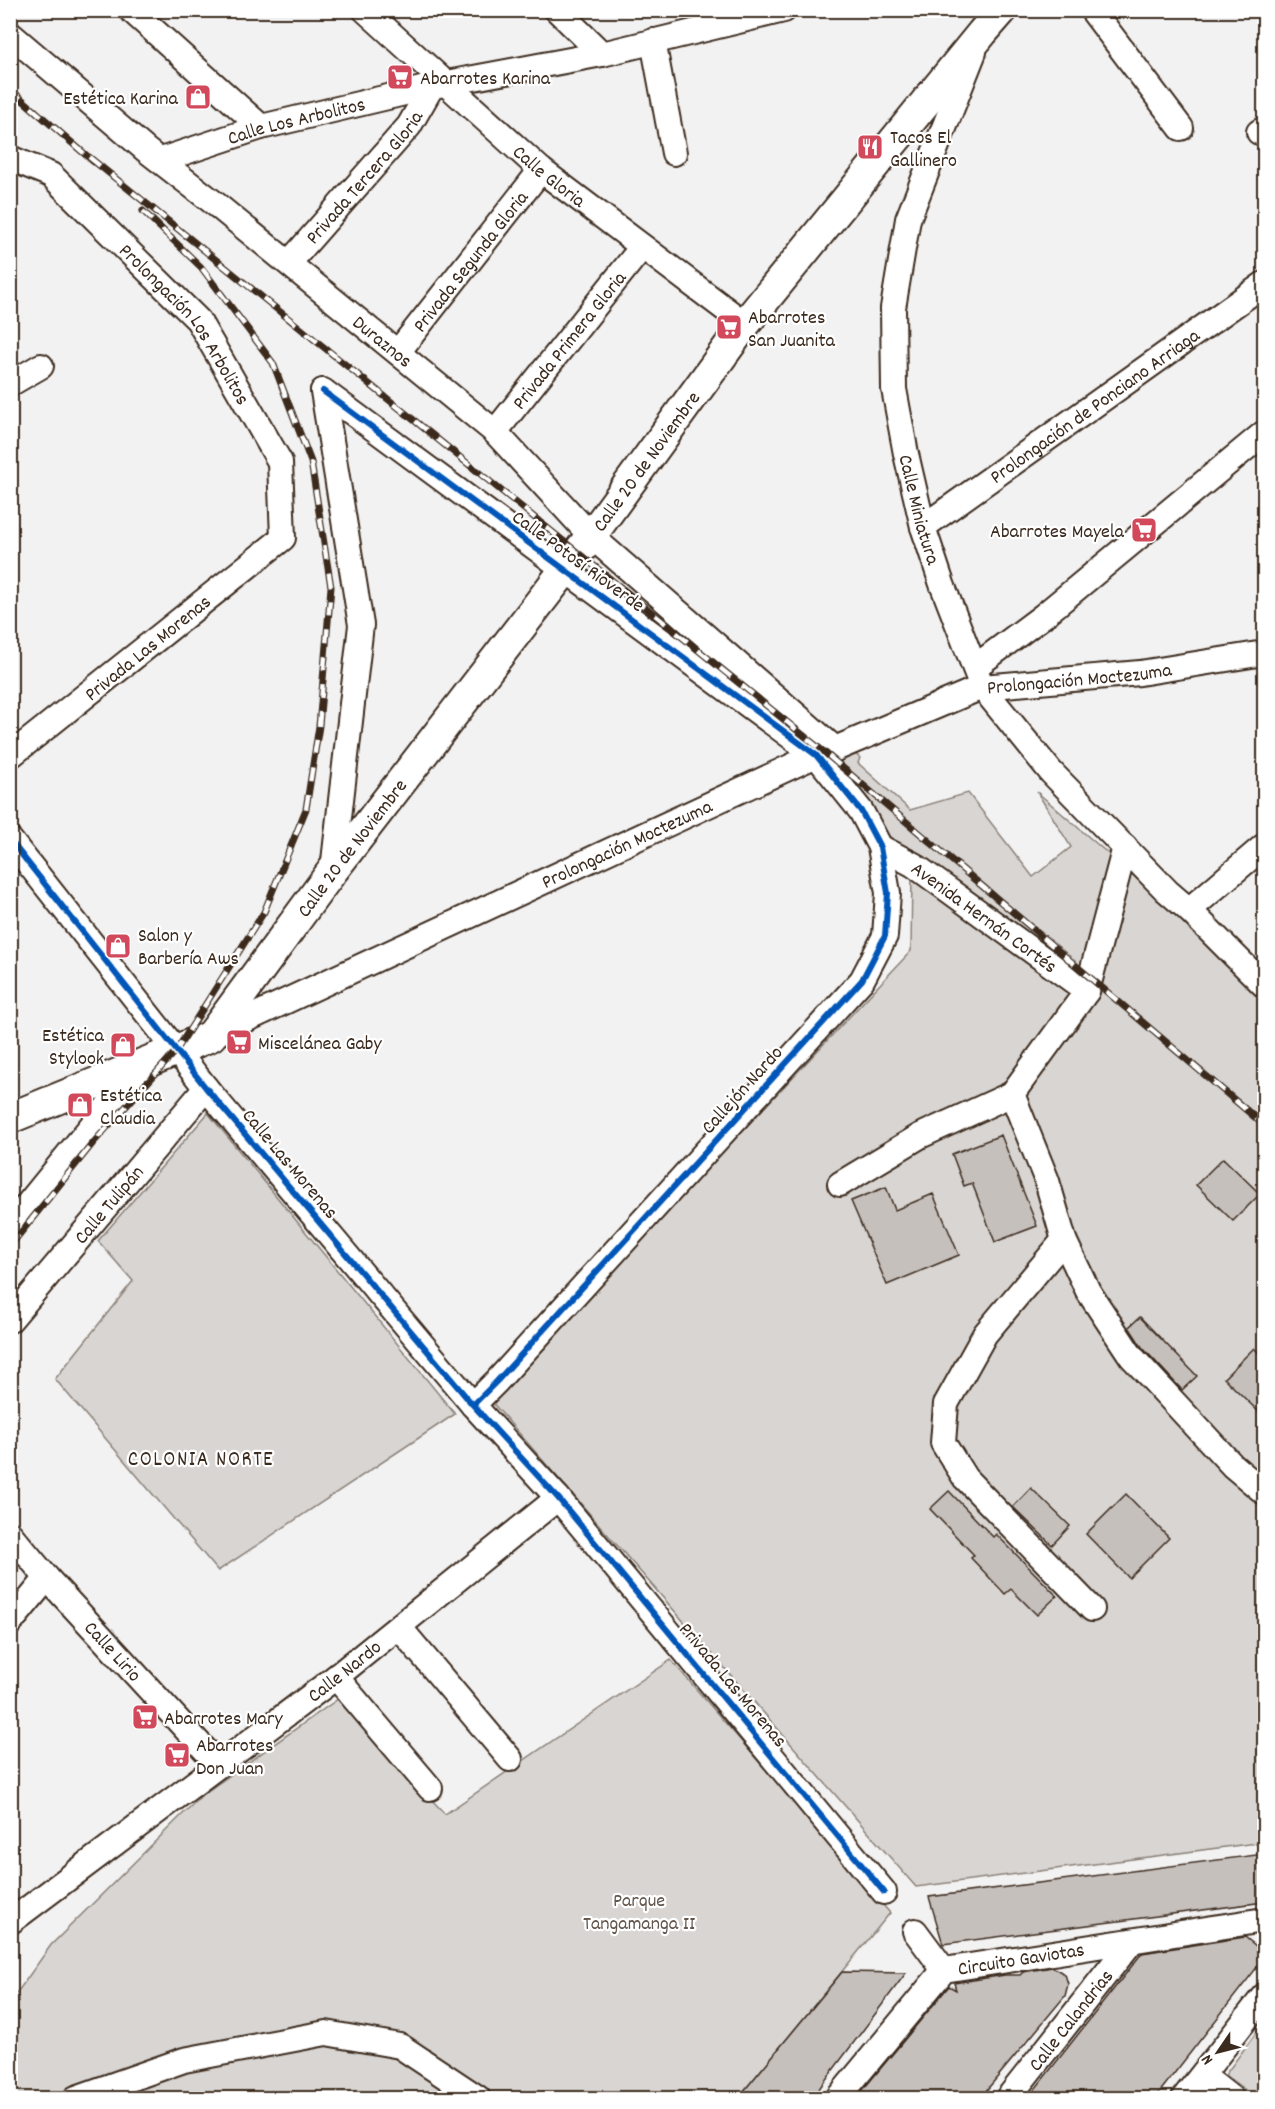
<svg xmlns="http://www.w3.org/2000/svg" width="1275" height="2109" viewBox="0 0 1275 2109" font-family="Dekko,sans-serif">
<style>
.green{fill:#d8d5d2;stroke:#8a8078;stroke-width:1.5}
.building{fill:#c6c0bd;stroke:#3b2a1e;stroke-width:1.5}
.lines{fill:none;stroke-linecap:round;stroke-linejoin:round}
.minor-casing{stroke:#3b2a1e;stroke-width:28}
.major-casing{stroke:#3b2a1e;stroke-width:34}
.minor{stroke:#fff;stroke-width:24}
.major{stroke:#fff;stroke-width:30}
.rail-casing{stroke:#3b2a1e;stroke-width:7}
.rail{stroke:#fff;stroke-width:4.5;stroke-dasharray:14;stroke-linecap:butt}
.cycleway-casing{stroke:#fff;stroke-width:10}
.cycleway{stroke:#0057b8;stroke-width:6}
.labels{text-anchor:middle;stroke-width:4.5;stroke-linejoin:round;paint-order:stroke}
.poi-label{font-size:20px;fill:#3b2a1e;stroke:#fff;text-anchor:start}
.street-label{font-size:20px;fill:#3b2a1e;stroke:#fff}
.park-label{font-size:20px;fill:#62554b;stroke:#fff}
.neighbourhood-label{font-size:21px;letter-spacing:1.5px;fill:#3b2a1e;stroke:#fff}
</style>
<rect width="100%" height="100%" fill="#f3f2f2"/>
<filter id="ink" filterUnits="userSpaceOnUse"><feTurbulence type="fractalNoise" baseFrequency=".0167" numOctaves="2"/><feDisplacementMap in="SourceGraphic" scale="12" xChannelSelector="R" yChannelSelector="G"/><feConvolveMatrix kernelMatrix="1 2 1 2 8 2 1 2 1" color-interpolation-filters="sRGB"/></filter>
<g filter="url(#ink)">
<!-- green -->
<path class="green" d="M847 747 860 758 858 763 910 810 968 793 1033 877 1071 847 1037 792 1188 923 1264 1001V1842L916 1887 490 1400 911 951 912 873 825 762Z
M208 1113 455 1414 218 1571 55 1379 133 1281 98 1241Z
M671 1660 890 1913 738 2098H11V2001L51 1945 202 1795 338 1699 445 1814Z
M1264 2022V2098H1256L1225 2075Z"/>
<!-- building -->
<path class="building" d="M1001 1135 1037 1226 995 1242 972 1183 964 1186 952 1154Z
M1223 1158 1260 1194 1233 1221 1196 1185Z
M886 1187 895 1210 933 1194 959 1255 887 1285 851 1201Z
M1140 1317 1197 1376 1182 1390 1142 1347 1129 1327Z
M1254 1348 1264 1358V1417L1224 1378Z
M1031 1488 1070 1526 1052 1545 1013 1507Z
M949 1491 993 1537 996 1534 1057 1596 1037 1615 1011 1589 1005 1594 971 1558 974 1555 930 1509Z
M1126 1494 1169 1538 1129 1578 1086 1534Z
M1264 1854V1902L943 1944 929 1897Z
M1245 1937 1256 1946 1262 1961 1155 2098H1028L1142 1953Z
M1052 1967 1065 1974 1068 1984 1065 1996 980 2098H856L949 1986 956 1990 954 1983 1005 1975H1020L1023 1972Z
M842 1972 906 1973 812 2098H738Z"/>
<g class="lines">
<defs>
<g id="minor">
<path d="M131 10 261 127"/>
<path id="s1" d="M365 10 541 170 745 324"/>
<path d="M557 10 602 54"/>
<path d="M1092 10 1181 128"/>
<path id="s2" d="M10 34 146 150 218 206 495 432 591 536 835 749"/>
<path d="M653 41 674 153"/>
<path id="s3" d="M974 52 908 219 893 308 894 389 906 454 923 527 942 584 982 687 1051 772 1167 891 1189 910 1264 985"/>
<path d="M1259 132 1264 129"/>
<path id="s4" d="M10 158 51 175 198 320 280 462 283 538 10 756"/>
<path id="s5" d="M161 160 261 127 447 83 602 54 784 10"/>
<path id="s6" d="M289 263 409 126 432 86"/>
<path id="s7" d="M398 352 541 170"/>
<path d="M10 384 41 366"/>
<path d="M323 391 816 755 861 811 880 847 888 893 885 936 862 980 497 1381 473 1405"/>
<path d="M323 391 361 625 333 870"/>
<path id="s8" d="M495 432 642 247"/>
<path id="s9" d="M923 527 1264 284"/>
<path d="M975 667 1043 616 1264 433"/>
<path d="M10 840 206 1088 473 1405 558 1498 884 1892"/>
<path id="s10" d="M880 847 914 865 1087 991"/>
<path d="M1189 910 1264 846"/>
<path id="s11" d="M211 1036 816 755 835 749 982 687 1140 673 1264 653"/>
<path d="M1012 1094 1047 1181 1064 1240 1088 1291 1131 1356 1233 1466 1264 1492"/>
<path d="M840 1184 920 1136 1012 1094 1087 991 1125 847"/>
<path d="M10 1226 141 1065"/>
<path d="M1064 1240 985 1334 946 1404 943 1443 965 1478 1092 1609"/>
<path id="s12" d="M10 1320 206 1088"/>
<path id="s13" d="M10 1534 47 1578 219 1765"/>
<path d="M10 1623 47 1578"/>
<path d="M399 1627 510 1759"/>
<path d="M336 1677 430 1788"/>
<path id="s14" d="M10 1922 336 1677 558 1498"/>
<path d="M915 1931 944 1970"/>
<path d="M1203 2076 1231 2098"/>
<path d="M76 2098 184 2060 326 2033 400 2046 478 2098"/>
<path id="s15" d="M838 2098 944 1970 1264 1920"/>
<path id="s16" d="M1008 2098 1132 1941"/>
<path d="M1184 2098 1264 1996"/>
</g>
<g id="major">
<path id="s17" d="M10 1118 211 1036 333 870 591 536 745 324 982 33 1002 10"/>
</g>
</defs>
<!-- minor casing -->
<use href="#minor" class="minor-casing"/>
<!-- major casing -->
<use href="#major" class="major-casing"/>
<!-- minor -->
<use href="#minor" class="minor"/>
<!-- major -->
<use href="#major" class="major"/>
<defs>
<path id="rail" d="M10 89 94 162
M89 157 824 752 1264 1125
M10 1246 93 1143 176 1051 264 912 306 809 319 726 331 587 311 462 273 363 201 267 143 211"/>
</defs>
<!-- rail casing -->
<use href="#rail" class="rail-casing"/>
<!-- rail -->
<use href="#rail" class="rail"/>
<defs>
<path id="cycleway" d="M323 391 816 755 861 811 880 847 888 893 885 936 862 980 497 1381 473 1405
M10 840 206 1088 473 1405 558 1498 884 1892"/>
</defs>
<!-- cycleway casing -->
<use href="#cycleway" class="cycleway-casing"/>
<!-- cycleway -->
<use href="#cycleway" class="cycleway"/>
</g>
</g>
<!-- icons -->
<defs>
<symbol id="supermarket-square" viewBox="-11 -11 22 22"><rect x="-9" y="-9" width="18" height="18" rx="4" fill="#d1495b" stroke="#fff"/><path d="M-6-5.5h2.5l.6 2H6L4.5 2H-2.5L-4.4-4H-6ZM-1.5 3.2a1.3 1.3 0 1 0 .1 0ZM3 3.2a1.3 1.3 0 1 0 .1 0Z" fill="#fff"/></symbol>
<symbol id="shop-square" viewBox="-11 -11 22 22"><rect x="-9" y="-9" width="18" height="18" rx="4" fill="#d1495b" stroke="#fff"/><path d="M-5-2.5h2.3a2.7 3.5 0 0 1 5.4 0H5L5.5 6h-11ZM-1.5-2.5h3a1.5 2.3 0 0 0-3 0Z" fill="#fff"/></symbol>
<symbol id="restaurant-square" viewBox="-11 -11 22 22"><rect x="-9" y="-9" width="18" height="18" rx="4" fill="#d1495b" stroke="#fff"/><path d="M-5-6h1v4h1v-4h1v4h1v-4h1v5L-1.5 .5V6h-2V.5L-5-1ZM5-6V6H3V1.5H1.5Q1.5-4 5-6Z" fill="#fff"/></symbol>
</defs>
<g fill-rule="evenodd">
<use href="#supermarket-square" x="385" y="62" width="30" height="30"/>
<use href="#shop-square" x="183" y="82" width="30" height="30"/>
<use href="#restaurant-square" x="855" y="132" width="30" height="30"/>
<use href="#supermarket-square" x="714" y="312" width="30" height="30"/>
<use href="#supermarket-square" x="1129" y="515" width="30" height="30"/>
<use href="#shop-square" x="103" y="931" width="30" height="30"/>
<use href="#supermarket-square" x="224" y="1027" width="30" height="30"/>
<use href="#shop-square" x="108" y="1030" width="30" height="30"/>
<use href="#shop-square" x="65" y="1090" width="30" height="30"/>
<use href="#supermarket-square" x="130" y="1702" width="30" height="30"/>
<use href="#supermarket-square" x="162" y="1740" width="30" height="30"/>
</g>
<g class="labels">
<!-- poi labels -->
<g class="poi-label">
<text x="420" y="84">Abarrotes Karina</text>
<text x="178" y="104" text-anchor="end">Estética Karina</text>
<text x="890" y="143">Tacos El<tspan x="890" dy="23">Gallinero</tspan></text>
<text x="748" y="323">Abarrotes<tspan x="748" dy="23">San Juanita</tspan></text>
<text x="1124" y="537" text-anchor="end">Abarrotes Mayela</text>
<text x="138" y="941">Salon y<tspan x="138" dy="23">Barbería Aws</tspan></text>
<text x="104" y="1041" text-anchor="end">Estética<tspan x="104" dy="23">Stylook</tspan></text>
<text x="258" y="1049">Miscelánea Gaby</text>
<text x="100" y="1101">Estética<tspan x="100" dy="23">Claudia</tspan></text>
<text x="164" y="1724">Abarrotes Mary</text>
<text x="196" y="1751">Abarrotes<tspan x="196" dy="23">Don Juan</tspan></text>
</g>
<!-- street labels -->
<g class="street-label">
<text dy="7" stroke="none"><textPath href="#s5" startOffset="141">Calle Los Arbolitos</textPath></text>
<text dy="7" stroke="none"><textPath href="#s1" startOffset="248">Calle Gloria</textPath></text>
<text dy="7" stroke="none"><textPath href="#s6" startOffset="114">Privada Tercera Gloria</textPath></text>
<text dy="7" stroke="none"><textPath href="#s7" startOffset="116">Privada Segunda Gloria</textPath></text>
<text dy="7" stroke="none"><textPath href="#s4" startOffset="246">Prolongación Los Arbolitos</textPath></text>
<text dy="7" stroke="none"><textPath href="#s8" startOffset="118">Privada Primera Gloria</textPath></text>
<text dy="7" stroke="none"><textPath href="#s2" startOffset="483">Duraznos</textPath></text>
<text dy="7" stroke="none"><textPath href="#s9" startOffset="210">Prolongación de Ponciano Arriaga</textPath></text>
<text dy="7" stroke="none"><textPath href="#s17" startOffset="938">Calle 20 de Noviembre</textPath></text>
<text dy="7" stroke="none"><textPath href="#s3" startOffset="474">Calle Miniatura</textPath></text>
<text transform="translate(579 560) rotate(36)" y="7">Calle Potosí Rioverde</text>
<text transform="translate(147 647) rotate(-39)" y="7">Privada Las Morenas</text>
<text dy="7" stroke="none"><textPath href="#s11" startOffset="944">Prolongación Moctezuma</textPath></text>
<text dy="7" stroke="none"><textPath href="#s11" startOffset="458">Prolongación Moctezuma</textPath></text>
<text dy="7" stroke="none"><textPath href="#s17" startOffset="452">Calle 20 de Noviembre</textPath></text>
<text dy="7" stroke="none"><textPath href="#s10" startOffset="126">Avenida Hernán Cortés</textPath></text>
<text transform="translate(741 1089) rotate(-48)" y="7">Callejón Nardo</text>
<text transform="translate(291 1163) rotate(50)" y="7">Calle Las Morenas</text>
<text dy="7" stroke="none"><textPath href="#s12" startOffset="152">Calle Tulipán</textPath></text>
<text dy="7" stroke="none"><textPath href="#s13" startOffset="156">Calle Lirio</textPath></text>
<text dy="7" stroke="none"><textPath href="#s14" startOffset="418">Calle Nardo</textPath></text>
<text transform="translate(734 1684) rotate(50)" y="7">Privada Las Morenas</text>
<text dy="7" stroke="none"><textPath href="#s15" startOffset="244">Circuito Gaviotas</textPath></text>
<text dy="7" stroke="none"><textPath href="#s16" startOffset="100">Calle Calandrias</textPath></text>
</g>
<!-- park labels -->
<g class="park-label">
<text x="639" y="1906">Parque<tspan x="639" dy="23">Tangamanga II</tspan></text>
</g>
<!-- neighbourhood labels -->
<g class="neighbourhood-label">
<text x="201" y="1465">COLONIA NORTE</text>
</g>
</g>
<!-- margin -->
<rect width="1275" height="2109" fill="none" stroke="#fff" stroke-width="36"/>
<rect x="18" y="18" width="1239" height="2073" fill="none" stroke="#3b2a1e" stroke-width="2" filter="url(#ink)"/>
<!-- north arrow -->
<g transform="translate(1218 2052) rotate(235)" stroke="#ffffff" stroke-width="4.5" paint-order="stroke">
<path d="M0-4.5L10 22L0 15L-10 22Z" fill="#3b2a1e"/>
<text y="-9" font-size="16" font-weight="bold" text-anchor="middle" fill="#3b2a1e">N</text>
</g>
</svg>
